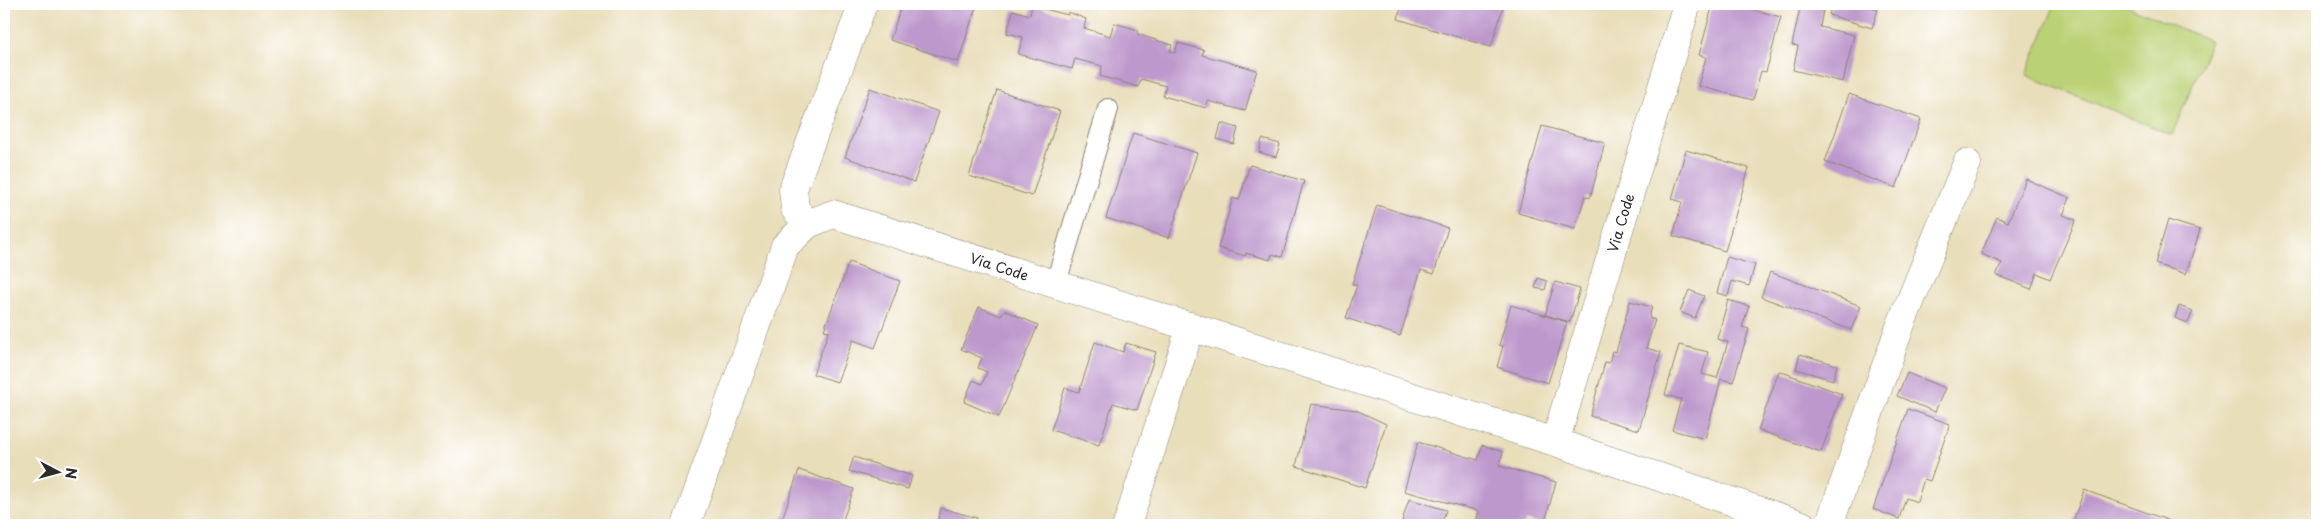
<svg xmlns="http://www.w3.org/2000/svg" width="2321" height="529" viewBox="0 0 2321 529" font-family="'Playpen Sans',sans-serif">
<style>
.green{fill:#bbd175;stroke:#737e50}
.building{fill:#bd98cc}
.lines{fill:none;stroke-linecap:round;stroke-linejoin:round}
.service-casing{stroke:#8a8472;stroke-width:22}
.minor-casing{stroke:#8a8472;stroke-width:29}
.service{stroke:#fff;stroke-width:20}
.minor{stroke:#fff;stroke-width:28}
.labels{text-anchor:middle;stroke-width:4.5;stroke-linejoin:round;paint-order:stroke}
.street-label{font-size:14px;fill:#2b2b2b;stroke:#fff}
</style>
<rect width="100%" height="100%" fill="#fff"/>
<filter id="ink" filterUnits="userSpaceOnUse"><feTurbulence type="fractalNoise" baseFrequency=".02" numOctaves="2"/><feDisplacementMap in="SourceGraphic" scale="10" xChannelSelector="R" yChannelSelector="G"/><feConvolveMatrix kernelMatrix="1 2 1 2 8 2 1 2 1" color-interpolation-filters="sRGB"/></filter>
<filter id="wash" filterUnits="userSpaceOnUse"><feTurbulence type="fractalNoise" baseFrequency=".0096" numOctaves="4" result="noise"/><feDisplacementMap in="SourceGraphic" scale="20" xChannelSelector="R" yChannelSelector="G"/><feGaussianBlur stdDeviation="1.12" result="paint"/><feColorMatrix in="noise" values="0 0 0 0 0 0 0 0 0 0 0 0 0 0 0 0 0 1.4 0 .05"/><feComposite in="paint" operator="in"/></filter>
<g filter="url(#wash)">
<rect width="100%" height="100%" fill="#e9deba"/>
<!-- green -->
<path class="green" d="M2055 4H2122L2211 41 2172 135 2026 75Z"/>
<g id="blocks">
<!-- building -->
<path class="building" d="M902 4H977L958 62 890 40Z
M1402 4H1504L1491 47 1398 19Z
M1713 4H1732L1781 17 1766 72 1761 71 1753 100 1698 86 1706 57 1699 55Z
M1801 4H1824L1820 27 1854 35 1843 82 1793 70 1798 46 1792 45Z
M1832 4H1859L1878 9 1872 28 1829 15Z
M1032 6 1068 15V12L1086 19 1084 28 1110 36 1114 23 1138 30 1137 34 1172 45 1170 51 1175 53 1178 43 1204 50 1202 55 1257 70 1245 111 1208 101 1206 108 1163 96 1166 86 1141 79 1138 87 1100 76 1102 66 1075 59 1072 69 1018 54 1023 37 1007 33 1013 10 1030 15Z
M870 88 939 112 914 182 845 157Z
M997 90 1060 111 1032 196 969 176Z
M1849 94 1921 119 1896 188 1825 162Z
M1221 123 1238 128 1234 144 1217 139Z
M1542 126 1605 143 1590 198 1585 196 1575 229 1518 213Z
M1133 133 1197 153 1169 238 1106 218Z
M1262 139 1280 144 1276 157 1259 152Z
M1686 150 1749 168 1725 251 1673 236 1682 202 1672 199Z
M1250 165 1304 181 1282 257 1272 254 1270 260 1246 253 1245 256 1218 248 1233 198 1239 200Z
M2026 179 2070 198 2063 215 2076 220 2050 279 2037 273 2031 289 1996 275 2002 263 1981 254 1997 217 2008 222Z
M1377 205 1448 228 1434 274 1421 270 1400 336 1346 318 1357 285 1352 284Z
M2168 220 2200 230 2186 274 2155 264Z
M1727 257 1755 265 1749 286 1732 281 1728 296 1717 293Z
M849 262 900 281 875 348 853 340 837 382 813 374 829 331 824 330Z
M1770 272 1861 306 1851 330 1761 297Z
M1538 278 1547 281 1545 290 1535 288Z
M1555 282 1580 289 1570 322 1545 315Z
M1689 290 1704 296 1695 318 1680 312Z
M1728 300 1749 306 1742 327 1749 329 1733 382 1721 379 1705 439 1672 430 1681 399 1665 395 1679 345 1708 352 1702 374 1717 378 1728 342 1717 339Z
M1630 301 1652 307 1649 318 1655 320 1646 348 1661 352 1639 430 1590 416 1605 362 1609 363 1612 351 1616 352Z
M1511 305 1567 322 1548 383 1497 367 1503 346 1499 345Z
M2179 306 2193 311 2188 323 2175 318Z
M979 307 1001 316 1004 310 1038 325 999 417 964 402 973 380 982 384 987 372 978 368 982 358 961 349Z
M1095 342 1123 352 1126 343 1156 352 1137 410 1113 403 1099 445 1051 430 1065 388 1079 392Z
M1800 354 1837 365 1833 380 1796 369Z
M1779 371 1842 394 1821 452 1758 430Z
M1907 373 1945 388 1935 412 1897 396Z
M1311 404 1356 410 1386 424 1365 488 1296 466Z
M1908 409 1950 424 1930 481 1924 479 1917 502 1906 498 1899 519 1873 509Z
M1418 442 1478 460 1482 445 1503 452 1499 466 1556 482 1544 525 1525 520 1524 525H1475L1479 511 1404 491Z
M854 457 912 476 908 489 849 471Z
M799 470 854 489 841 525H780Z
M2084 490 2181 525H2072Z
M1409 499 1446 510 1441 525H1414L1402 521Z
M941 508 977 518 975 525H936Z"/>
</g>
</g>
<g filter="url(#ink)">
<use href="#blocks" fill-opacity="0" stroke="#8a8472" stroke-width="1"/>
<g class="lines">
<defs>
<path id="service" d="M1055 286 1108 109"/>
<path id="minor" d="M808 224 795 209 793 189 863 4
M1555 442 1687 4
M686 525 785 246 808 224 833 214 1555 442 1802 525
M1127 525 1191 326
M1829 525 1901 324 1967 163"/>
</defs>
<!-- service casing -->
<use href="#service" class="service-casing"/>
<!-- minor casing -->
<use href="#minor" class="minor-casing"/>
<!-- service -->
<use href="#service" class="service"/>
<!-- minor -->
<use href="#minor" class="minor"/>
</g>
</g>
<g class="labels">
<!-- street labels -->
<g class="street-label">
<text transform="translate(1621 223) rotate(-73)" y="5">Via Code</text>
<text transform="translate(999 267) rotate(18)" y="5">Via Code</text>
</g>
</g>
<!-- margin -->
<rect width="2321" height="529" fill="none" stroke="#fff" stroke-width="20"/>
<!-- north arrow -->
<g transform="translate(58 472) rotate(96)" stroke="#ffffff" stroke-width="4" paint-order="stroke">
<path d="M0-4L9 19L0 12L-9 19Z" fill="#2b2b2b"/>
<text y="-8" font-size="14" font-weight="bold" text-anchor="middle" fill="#2b2b2b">N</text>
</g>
</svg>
